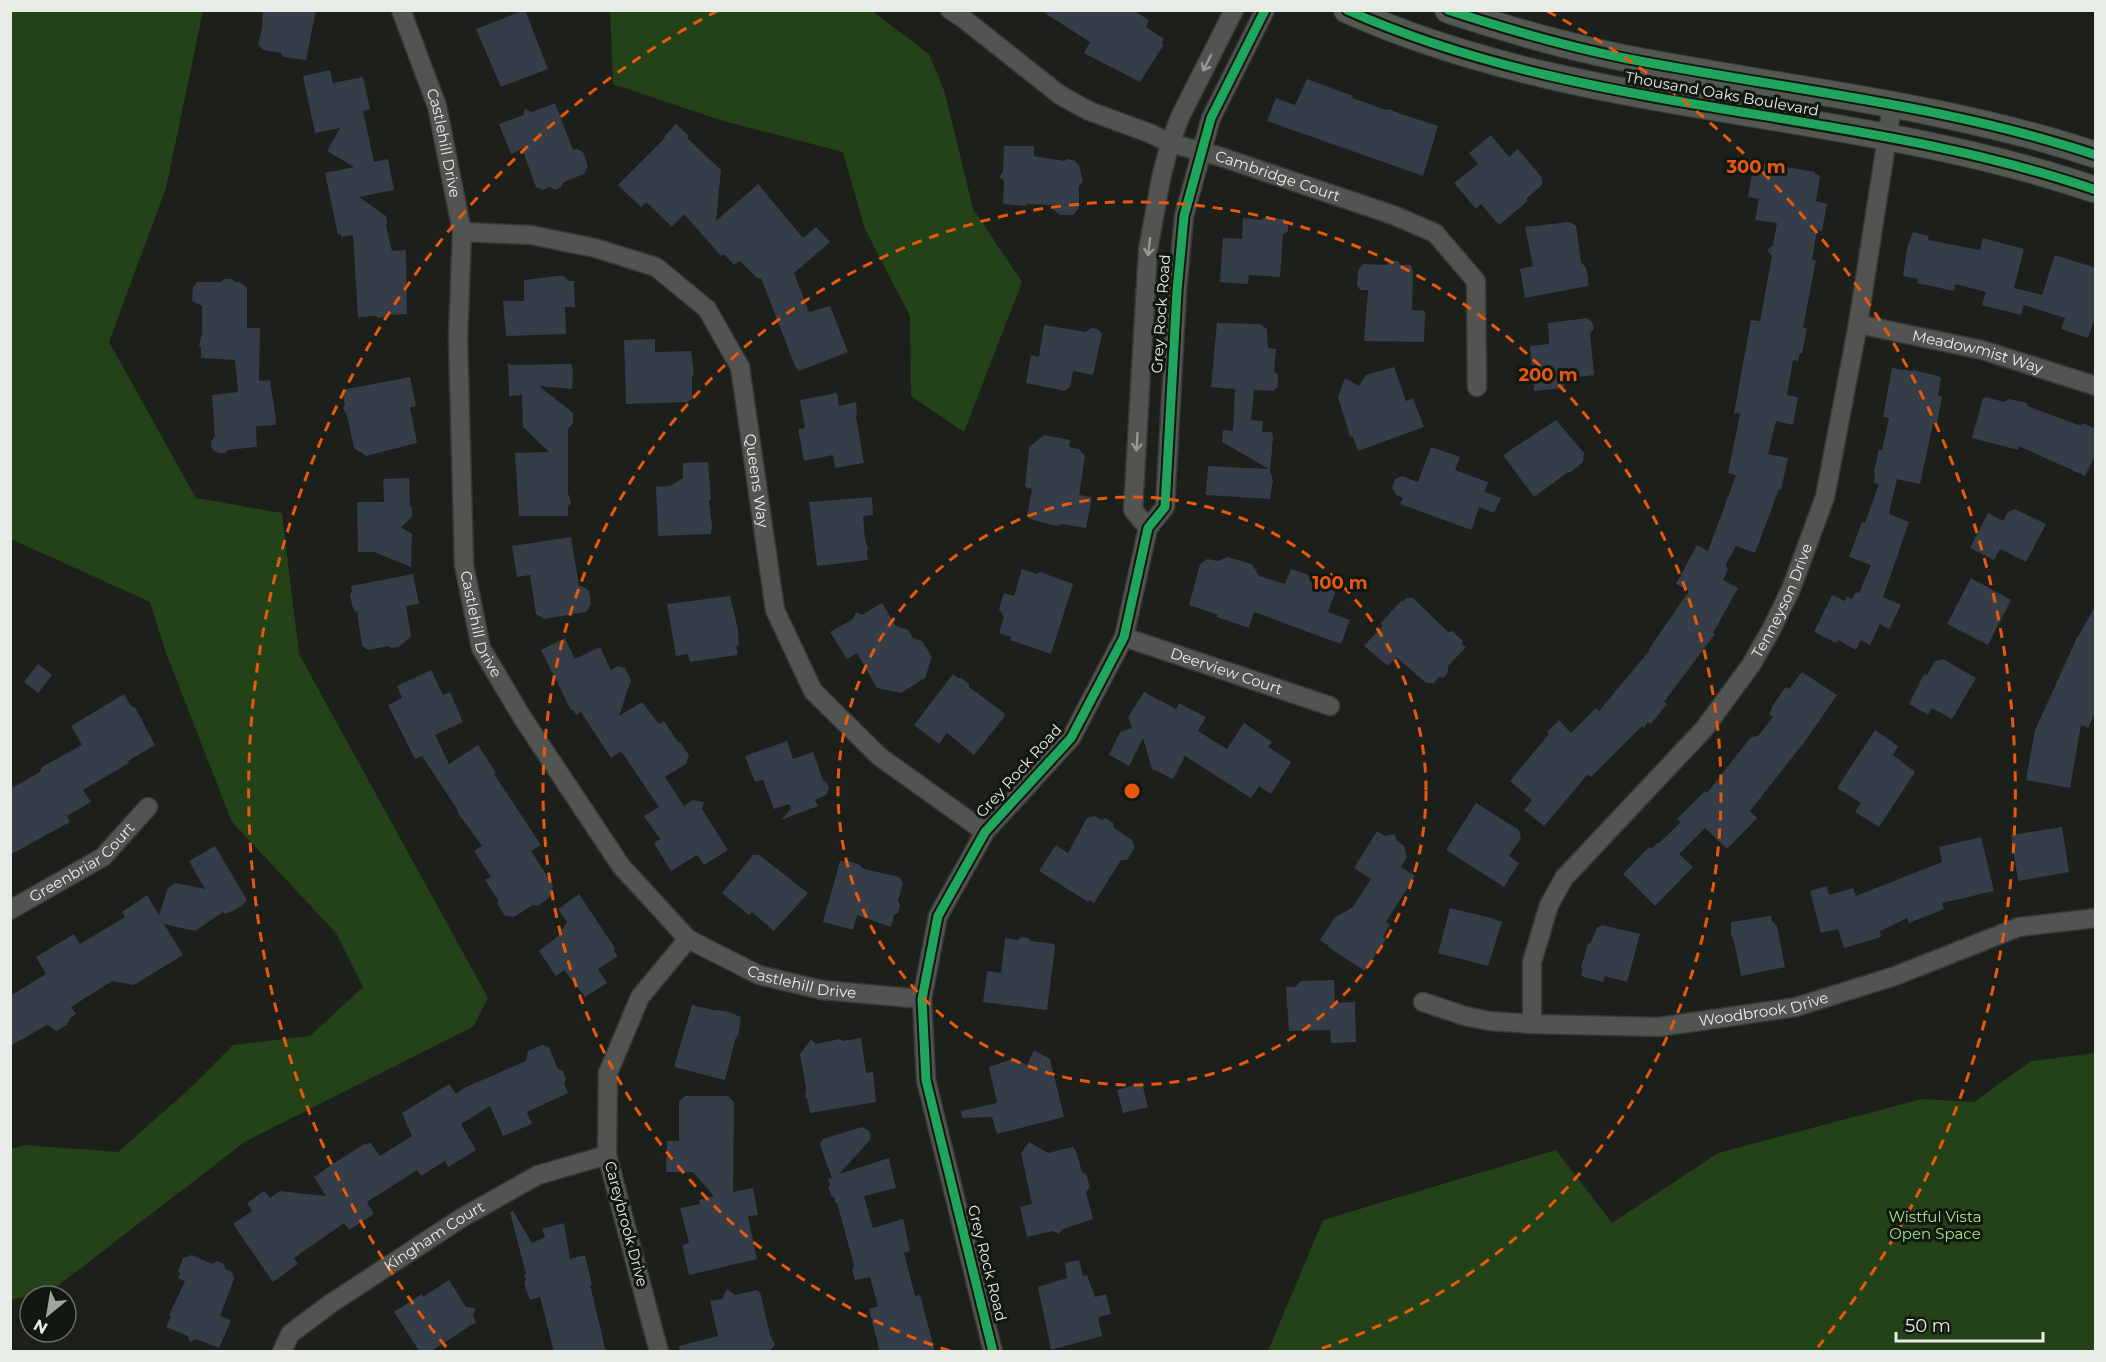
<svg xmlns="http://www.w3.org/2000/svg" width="2106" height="1362" viewBox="0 0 2106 1362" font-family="Montserrat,sans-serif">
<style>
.green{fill:#234218}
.building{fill:#343d48}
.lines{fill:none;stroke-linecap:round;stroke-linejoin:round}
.minor-casing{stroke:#373937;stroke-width:21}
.secondary-casing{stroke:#373937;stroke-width:28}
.minor{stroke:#525451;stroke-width:18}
.secondary{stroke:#525750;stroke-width:26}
.cycleway-casing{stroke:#121710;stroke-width:13}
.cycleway{stroke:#20a55d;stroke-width:9}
.oneway{stroke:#969894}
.ring{fill:none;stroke:#e8590c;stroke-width:3;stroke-dasharray:10 8}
.labels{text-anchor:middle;stroke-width:6;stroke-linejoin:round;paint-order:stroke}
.street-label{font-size:15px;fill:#e8ece7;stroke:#121710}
.park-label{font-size:15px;fill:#9fe98a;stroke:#121710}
.centre{fill:#e8590c;stroke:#121710;stroke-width:3}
.ring-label{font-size:18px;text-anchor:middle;font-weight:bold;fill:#e8590c;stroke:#121710;stroke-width:6;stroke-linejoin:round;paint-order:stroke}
</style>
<rect width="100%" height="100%" fill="#1c1f1a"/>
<!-- green -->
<path class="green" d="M11 10 203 11 166 188 109 342 196 498 282 513 299 654 488 998 473 1027 246 1141 51 1291 11 1300V1149L24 1145 118 1152 187 1091 233 1045 310 1036 363 987 336 933 232 822 166 653 150 602 11 539Z
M610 11H872L929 54 945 93 973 209 1022 282 964 432 911 396 910 316 865 229 843 152 723 121 613 84Z
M2095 1053V1351H1268L1323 1220 1556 1150 1612 1223 1718 1153 1922 1099 1974 1102 2031 1061Z"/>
<!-- building -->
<path class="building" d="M263 10H316L306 60 283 57 281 53 263 50 258 44 262 29Z
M525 10 548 69 501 87 476 29Z
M1040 10H1132L1149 20 1146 27 1164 39 1162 43 1163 46 1140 82 1084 53 1090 42Z
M330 70 333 83 363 77 370 109 363 111 374 162 388 159 394 190 359 197 386 216 387 223 386 226 392 251 406 250 407 314 387 315 385 317 378 318 376 316 358 317 353 235 341 237V234L338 235 325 173 354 167 327 151 340 128 315 133 303 76Z
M1307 79 1353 96 1352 98 1386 110 1389 109 1398 113 1438 126 1423 176 1267 121 1276 98 1295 105Z
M555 103 573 150 577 149 583 152 588 166 584 174 564 182 561 187 555 190 550 187 543 190 536 187 522 149 511 154 499 124 523 115 525 109 532 112Z
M676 124 689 136 687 138 721 170 716 221 758 184 803 238 816 227 830 242 794 273 809 312 830 306 848 352 799 371 795 366 761 278H757L740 261 734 265 724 254 721 256 684 214 672 227 646 202 641 207 618 185 665 138 664 137Z
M1491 135 1509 157 1518 149 1542 178V185L1526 199 1528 201 1499 225 1481 204 1476 209 1454 183 1478 164 1469 153Z
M1004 146H1034V156L1065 161 1066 159 1074 160 1079 165 1083 182 1079 186V208L1073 215H1060L1053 209V205L1027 204 1025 206 1003 204 1004 181 999 176 1003 172Z
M1764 163 1815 172V174L1819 175 1820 177 1816 201 1827 204 1822 231 1817 230 1812 260H1816L1803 328H1807L1802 354 1800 353 1798 361 1793 360 1787 395 1798 397 1793 425 1776 421 1768 454 1788 458 1781 490 1779 489 1755 553 1736 546 1726 564 1728 570 1723 580 1738 588 1713 633 1715 634 1664 702 1667 704 1651 724 1648 722 1644 728 1642 726 1591 777 1588 774 1544 826 1524 810 1532 800 1510 781 1549 734 1547 732 1559 720 1571 733 1596 708 1599 711 1650 650 1649 649 1689 591 1676 584 1697 545 1708 551 1736 475 1728 473 1740 414 1734 413 1751 320 1760 321 1772 256 1767 250 1773 245 1777 223 1755 220 1759 199 1748 197 1753 168 1763 170Z
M1243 218 1261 220 1264 218 1284 219 1288 224V231L1283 235 1280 277 1249 275 1248 284 1220 282 1223 238 1242 239Z
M1570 222 1576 226 1581 262 1586 268 1588 277V286L1525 298 1520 269 1533 266 1525 227Z
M1913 232 1929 236 1928 240 1980 250 1983 238 2024 249 2014 288 2042 295 2055 255 2096 268V314L2088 338 2061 329 2065 318 2024 305 2021 315 1982 305 1986 292 1955 284 1954 291 1917 283 1918 279 1903 276 1907 248Z
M1389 261H1398L1401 265H1411L1413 271 1412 310 1425 311 1424 342 1364 341 1368 290H1360L1357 285 1358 270 1363 264 1387 265Z
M557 276H564L569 281H574L575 307H565L566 334 506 336 503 301H524V280Z
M224 279H232L235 282H240L247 288V328H260L259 381 270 380 276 419 275 425 256 426 257 447 227 450 225 453H218L212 449 211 442 215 436 212 395 238 392 235 360 201 358V347L199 346 202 333V306L192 301 193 288 197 282H221Z
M1587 318 1592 322 1594 329 1590 333 1594 375 1563 379 1564 388 1534 391 1530 346 1549 344 1548 323Z
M1217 323 1260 324 1267 329 1268 348 1276 349 1274 371 1278 375V387L1273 391 1254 390 1251 420 1263 421 1262 432H1272L1273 438 1270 473H1271L1273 481 1270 499 1206 495 1208 466 1269 469 1222 442 1223 430 1233 431 1235 389 1211 387Z
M1044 325 1086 332 1091 328 1098 329 1102 334 1093 375 1073 371 1070 387 1065 391 1026 383 1031 355 1039 357Z
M655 339V352L691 351 694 374 692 377V400H689V402L626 404 624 340Z
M508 363 511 365 571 364 573 371 572 389 539 386 573 413V423L568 429V493L571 503 568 506V516H519L515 453 549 452 523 427 522 395 509 396Z
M1394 367 1406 401 1413 398 1424 427 1358 451 1353 437 1350 436 1338 397 1345 378 1359 386 1366 375Z
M1892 368 1912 371 1914 370 1941 377 1938 396H1942L1937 424H1933L1920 484 1897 479 1889 514 1909 522 1883 597 1901 605 1889 629 1880 624 1870 645 1861 640 1856 650 1838 640 1836 643 1814 632 1832 595 1845 601 1847 596 1852 599 1856 592 1859 593 1871 565 1849 557 1862 522 1865 523 1879 484 1874 483 1875 475 1874 472 1878 453 1879 450H1882L1889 418 1883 417Z
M410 377 416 406 410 407 417 443 366 456 354 448 347 416 343 408 345 406 342 390Z
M837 393 839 406 856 402 857 413 856 417 864 463 835 468 833 455 804 461 798 429 805 428 800 400Z
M1986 397 2004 402 2009 399 2027 403V405L2030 407 2062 419 2081 426 2082 423 2096 429V453L2085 476 2019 446 2018 450 1972 438 1983 398H1985Z
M1556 420 1584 453 1583 462 1571 472H1568L1534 497 1503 455Z
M1044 435 1070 440 1069 447 1079 449 1085 456 1079 495 1092 497 1086 528 1061 524 1059 526 1053 525 1029 519V516H1027L1032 489 1025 487 1029 447Z
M1431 447 1460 457 1455 470 1488 482 1485 492 1501 498 1494 513 1479 507 1472 529H1469L1400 504 1403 498 1396 495 1392 487 1395 479 1402 476 1418 482Z
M708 462 711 499 709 501 712 526 711 534 658 536 656 487 670 486 683 478V463Z
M409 478 410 506 412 508V517L401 527 412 534 411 567 374 552H358L357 502H384L383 479Z
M872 497 873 515 863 516 865 539 868 549 867 552 868 560 817 566 809 502Z
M2015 509 2046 524 2026 562 2000 549 1994 560 1970 548 1988 513 2003 521 2008 512Z
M571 537 579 586H582L589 591 591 604 586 612 544 619 536 614 530 575 517 577 512 546Z
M1228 557 1252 564 1259 576 1285 584 1291 569 1338 585 1328 612 1350 620 1341 644 1254 612 1249 628 1217 617 1218 615 1189 605 1200 564 1207 559 1218 561Z
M1022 569 1037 574 1040 572 1073 584 1051 654 1010 640 1011 637 999 633 1004 617 999 609 1004 593 1014 596Z
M413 574 419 604 406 606 411 636 399 647 391 648 388 646 368 650 362 646 357 611 355 612 352 605 350 594 352 592 351 586Z
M1971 578 2011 600 1988 645 1947 624Z
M730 596 738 630 739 645 736 646 738 655 690 662 688 654 676 656 667 604Z
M1406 598H1413L1448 632 1452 631 1463 641 1462 644 1466 647 1448 666V672L1444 678 1439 677 1434 683H1426L1396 657 1388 666 1364 646 1382 626 1381 623 1402 600 1403 602Z
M882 603 896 626 908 630 913 638 922 641 932 657 925 678 901 693 877 688 857 653 847 659 830 632 853 619 856 612 862 615Z
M2096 605V711L2088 728 2081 725 2070 788 2026 780 2035 730 2076 640Z
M565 638 575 659 600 647 611 670 618 666 625 668 631 680 619 716 642 702 659 724 664 721 678 742 681 743 689 755 686 764 665 777 684 806 693 800 704 802 702 809 728 850 704 865 697 855 671 871 654 843 660 839 644 816 659 807 621 751 611 758 581 712 576 715 573 710H571L541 650Z
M1943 659 1976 678 1952 719 1932 708 1928 715 1909 704 1924 674 1927 675 1935 661Z
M38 664 52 675 38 693 24 682Z
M431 670 443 695 450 692 463 722 435 735 449 764 478 745 496 773 494 774 541 845 531 851 553 885 550 897 538 906 533 905 514 917 505 916 497 903 498 900 485 880 491 877 474 851 482 846 458 813 457 809 422 756 415 759 388 705 402 698 397 686Z
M1802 672 1837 695 1806 740 1750 811 1757 818 1727 849 1705 828 1679 854 1693 867 1655 906 1623 874 1649 847 1651 849 1657 843H1659L1681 822 1677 819 1705 791 1707 793 1751 737 1758 736 1773 717 1769 714 1773 705 1784 689 1787 687 1789 689Z
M953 674 958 678H961L969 684V687L1004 713 1005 716 974 755 947 733 939 744 914 725Z
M1144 692 1176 709 1179 703 1206 717 1198 731 1227 749 1244 723 1272 742 1268 747 1291 762 1271 794 1259 786 1251 798 1185 756 1173 779 1152 769 1143 738 1129 766 1109 755 1120 732 1132 728 1128 717Z
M124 694 131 706 135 707 155 745 128 761 129 763 83 790 91 802 67 816 70 822 10 855V789L40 772 42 767 82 745 71 726Z
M1875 730 1898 746 1893 755 1915 772 1879 827 1855 812 1861 803 1837 788Z
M787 741 793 759 813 752 823 780 827 783 829 789 826 795 815 800 818 806 781 820 791 809 789 804 774 809 763 780 755 782 745 756Z
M1476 803 1519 830 1521 838 1509 856 1519 863 1504 887 1446 850Z
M1095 816 1101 820 1106 818 1113 823 1114 828 1132 840 1135 848 1127 860H1121L1094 903 1089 900 1088 902 1039 871 1056 845 1068 853 1087 818Z
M2062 827 2069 872 2018 881 2011 835Z
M1377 831 1385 836 1395 834 1396 840 1404 846 1407 857 1401 867 1415 876 1386 922 1390 924 1383 937 1386 939 1365 971 1328 947 1329 946 1320 940 1335 917 1352 908 1371 879 1354 868Z
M1981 837 1994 891 1942 903 1944 909 1909 923 1907 918 1880 931 1881 937 1844 948 1838 929 1821 933 1810 891 1827 886 1829 895 1853 888 1856 896 1942 862 1939 847Z
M215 846 247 900 242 906 232 911 225 914 223 912 195 931 164 924 183 955 134 985 112 981 71 1007 76 1014 70 1018 67 1025 56 1031 47 1025 10 1046V996L46 974 36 957 74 934 80 944 125 917 122 912 147 895 159 915 168 888 176 883 205 889 189 861Z
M753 855H759L808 893 774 931 752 912 749 915 722 893Z
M840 861H848L858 864 864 869 899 877 903 883 898 901 900 905 898 913 894 915 891 927 857 915 853 930 823 922Z
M579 894 615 948 614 951 618 956 598 969 607 983 585 997 564 970 556 976 539 951 558 936 567 922 558 909Z
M1450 908 1491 918 1502 922 1488 966 1438 953Z
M1771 916 1772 921 1777 926 1785 967 1741 976 1734 941 1731 934V922Z
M1602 925 1640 934 1627 982 1605 976 1603 982 1581 976 1583 969 1581 968 1588 943 1590 944 1597 928Z
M1021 937 1029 938 1031 941 1054 944 1055 947 1047 1010 983 1002 987 971 1001 973 1005 938 1018 940Z
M1334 980 1335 1003 1355 1002 1356 1042 1331 1043 1330 1030 1289 1031 1286 987H1295L1301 981Z
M692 1005 713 1010 726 1011 741 1017 738 1036 736 1037 725 1080 674 1067Z
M861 1038 866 1073 873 1072 876 1102 810 1113 807 1098 805 1097 806 1088 800 1054 811 1039 816 1044 840 1039 843 1041Z
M542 1045 549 1047 558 1069 563 1071 566 1079 564 1083 568 1093 527 1112 532 1124 503 1136 490 1106 461 1124 476 1150 448 1167 445 1161 421 1176 417 1170 367 1202 374 1214 349 1230 344 1223 294 1258 298 1264 273 1282 233 1224 252 1211 247 1203 264 1191 270 1198 280 1191 326 1196 314 1177 331 1165 366 1143 367 1145 370 1142 380 1156 412 1136 402 1113 449 1084 456 1094 464 1088 526 1061 528 1051Z
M1034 1050 1050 1059 1064 1117 997 1134 992 1117 962 1118 961 1111 997 1103 989 1067 1015 1058 1027 1065Z
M1142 1083 1148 1107 1123 1113 1117 1090Z
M685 1096H728L734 1102 733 1192 753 1188 758 1215 748 1216 757 1259 689 1275 682 1245 689 1243 680 1208 700 1204 699 1200 714 1196 693 1172H666L667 1141H679V1101Z
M862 1127 869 1131 871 1139 839 1174 889 1158 896 1188 864 1196 873 1228 903 1219 910 1251 904 1253 915 1296 920 1295 935 1352H880L869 1309 878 1306 870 1277 855 1280 852 1270 854 1265 837 1203H835L834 1197 831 1196 828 1187 830 1185 828 1179 832 1178 820 1145 823 1139Z
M1029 1142 1048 1153 1073 1147 1076 1151 1082 1172 1086 1174 1090 1187 1086 1192 1093 1219 1063 1229 1059 1234 1053 1231 1027 1237 1020 1207 1032 1204 1021 1153Z
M513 1211 532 1243 545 1237 542 1229 564 1223 570 1259 585 1255 592 1285H590L606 1352H554L540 1297 530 1300 527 1292 524 1282 526 1280 524 1275 526 1274 510 1212Z
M192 1255 212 1264 217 1261 224 1264 225 1269 232 1272 234 1279 220 1316 231 1320 219 1348 196 1339 190 1342 188 1336 166 1327 171 1317 169 1315 185 1281 178 1278 180 1274 178 1271 183 1258Z
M1079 1260 1083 1276 1087 1275 1095 1297 1106 1294 1111 1314 1098 1317 1102 1336 1051 1350 1038 1287 1067 1278 1065 1263Z
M449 1280 466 1307 475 1308 473 1316 476 1322 430 1352H420L394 1312 422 1294 423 1297Z
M727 1289 735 1295 758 1290 759 1293 760 1292 770 1335 775 1345 769 1352H680L679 1346 718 1336 710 1301 722 1299Z"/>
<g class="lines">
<defs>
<g id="minor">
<path id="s1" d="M401 10 437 106 462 232 458 338 464 565 481 648 522 717 621 866 688 939 759 975 822 990 922 999"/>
<path id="s2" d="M950 10 964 19 1060 95 1089 111 1149 133 1170 143 1218 156 1393 215 1435 233 1476 281 1477 387"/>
<path id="s3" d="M462 232 531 235 595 248 656 267 707 309 740 367 775 610 813 691 880 757 985 832"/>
<path id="s4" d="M1858 324 1982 350 2096 386"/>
<path d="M1148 528 1133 510 1148 250 1161 178 1170 143 1180 117 1234 10"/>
<path id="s5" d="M1124 637 1330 706"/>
<path id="s6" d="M10 910 103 857 148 807"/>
<path id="s7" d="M1423 1002 1465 1016 1489 1021 1532 1024 1659 1027 1796 1007 1895 976 2019 927 2096 918"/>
<path id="s8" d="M1532 1024V962L1549 905 1564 878 1704 729 1751 665 1771 630 1791 589 1825 497 1858 324 1892 106"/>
<path id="s9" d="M282 1352 290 1334 330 1304 463 1217 538 1175 607 1155"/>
<path d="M659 1352 607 1155 608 1073 640 997 688 939"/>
<path d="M993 1352 926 1080 922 999 938 916 985 832 1071 738 1124 637 1148 528 1165 507 1177 291 1184 216 1211 118 1265 10"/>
</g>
<path id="secondary" d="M1347 10C1584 116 1852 106 2096 190
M1448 10C1506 29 1564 46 1624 58 1781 89 1943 104 2096 155"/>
</defs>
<!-- minor casing -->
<use href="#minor" class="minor-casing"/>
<!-- secondary casing -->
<use href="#secondary" class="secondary-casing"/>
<!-- minor -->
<use href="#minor" class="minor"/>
<!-- secondary -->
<use href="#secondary" class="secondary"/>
<defs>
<path id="cycleway" d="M1347 10C1584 116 1852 106 2096 190
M1448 10C1506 29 1564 46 1624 58 1781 89 1943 104 2096 155
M993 1352 926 1080 922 999 938 916 985 832 1071 738 1124 637 1148 528 1165 507 1177 291 1184 216 1211 118 1265 10"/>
</defs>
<!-- cycleway casing -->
<use href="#cycleway" class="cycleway-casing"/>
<!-- cycleway -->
<use href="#cycleway" class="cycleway"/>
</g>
<!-- one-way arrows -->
<defs><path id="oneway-shaft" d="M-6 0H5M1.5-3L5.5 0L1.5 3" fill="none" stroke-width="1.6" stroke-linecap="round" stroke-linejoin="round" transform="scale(1.5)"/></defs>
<g class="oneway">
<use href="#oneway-shaft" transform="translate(1207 63) rotate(117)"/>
<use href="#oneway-shaft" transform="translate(1149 247) rotate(97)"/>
<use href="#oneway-shaft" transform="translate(1137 442) rotate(93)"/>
</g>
<!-- distance rings -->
<g class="ring">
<circle cx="1132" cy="791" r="294"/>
<path d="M950 1351A589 589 0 1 1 1314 1351"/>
<path d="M446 1347A883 883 0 0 1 717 11M1547 11A883 883 0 0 1 1818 1347"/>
</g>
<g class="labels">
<!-- street labels -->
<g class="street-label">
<text transform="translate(1722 94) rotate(10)" y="5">Thousand Oaks Boulevard</text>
<text dy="5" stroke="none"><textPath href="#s1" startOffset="140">Castlehill Drive</textPath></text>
<text dy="5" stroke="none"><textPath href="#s2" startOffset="372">Cambridge Court</textPath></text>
<text transform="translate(1161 314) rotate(-86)" y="5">Grey Rock Road</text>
<text dy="5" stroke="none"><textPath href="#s4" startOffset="123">Meadowmist Way</textPath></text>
<text dy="5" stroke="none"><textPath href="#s3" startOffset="446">Queens Way</textPath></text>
<text dy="5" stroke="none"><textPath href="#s8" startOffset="508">Tenneyson Drive</textPath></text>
<text dy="5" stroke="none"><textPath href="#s1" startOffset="626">Castlehill Drive</textPath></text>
<text dy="5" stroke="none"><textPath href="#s5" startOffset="108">Deerview Court</textPath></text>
<text transform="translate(1019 771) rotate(-48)" y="5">Grey Rock Road</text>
<text dy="5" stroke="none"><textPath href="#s6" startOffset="87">Greenbriar Court</textPath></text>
<text dy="5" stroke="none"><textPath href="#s1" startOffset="1130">Castlehill Drive</textPath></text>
<text dy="5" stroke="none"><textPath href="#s7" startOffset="345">Woodbrook Drive</textPath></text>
<text transform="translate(626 1224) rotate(75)" y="5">Careybrook Drive</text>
<text dy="5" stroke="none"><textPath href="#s9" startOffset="194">Kingham Court</textPath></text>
<text transform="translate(987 1263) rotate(76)" y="5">Grey Rock Road</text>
</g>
<!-- park labels -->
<g class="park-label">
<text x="1935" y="1222">Wistful Vista<tspan x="1935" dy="17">Open Space</tspan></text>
</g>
</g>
<circle cx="1132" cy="791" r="9" class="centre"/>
<g class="ring-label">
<text x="1756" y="173">300 m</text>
<text x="1548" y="381">200 m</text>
<text x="1340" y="589">100 m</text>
</g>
<!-- border -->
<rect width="2106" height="1362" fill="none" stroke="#e8ece7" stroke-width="24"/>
<!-- north arrow -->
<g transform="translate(48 1314) rotate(210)"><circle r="28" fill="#121710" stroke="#686c66" stroke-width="1.5"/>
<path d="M0-4.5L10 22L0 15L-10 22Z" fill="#a1a49f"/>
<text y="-9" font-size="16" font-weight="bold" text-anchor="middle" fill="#e8ece7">N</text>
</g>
<!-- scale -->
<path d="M1896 1332v9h147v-9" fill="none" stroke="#e8ece7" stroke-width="3"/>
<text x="1905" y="1332" font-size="18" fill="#e8ece7" stroke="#121710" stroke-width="4.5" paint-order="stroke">50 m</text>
</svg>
